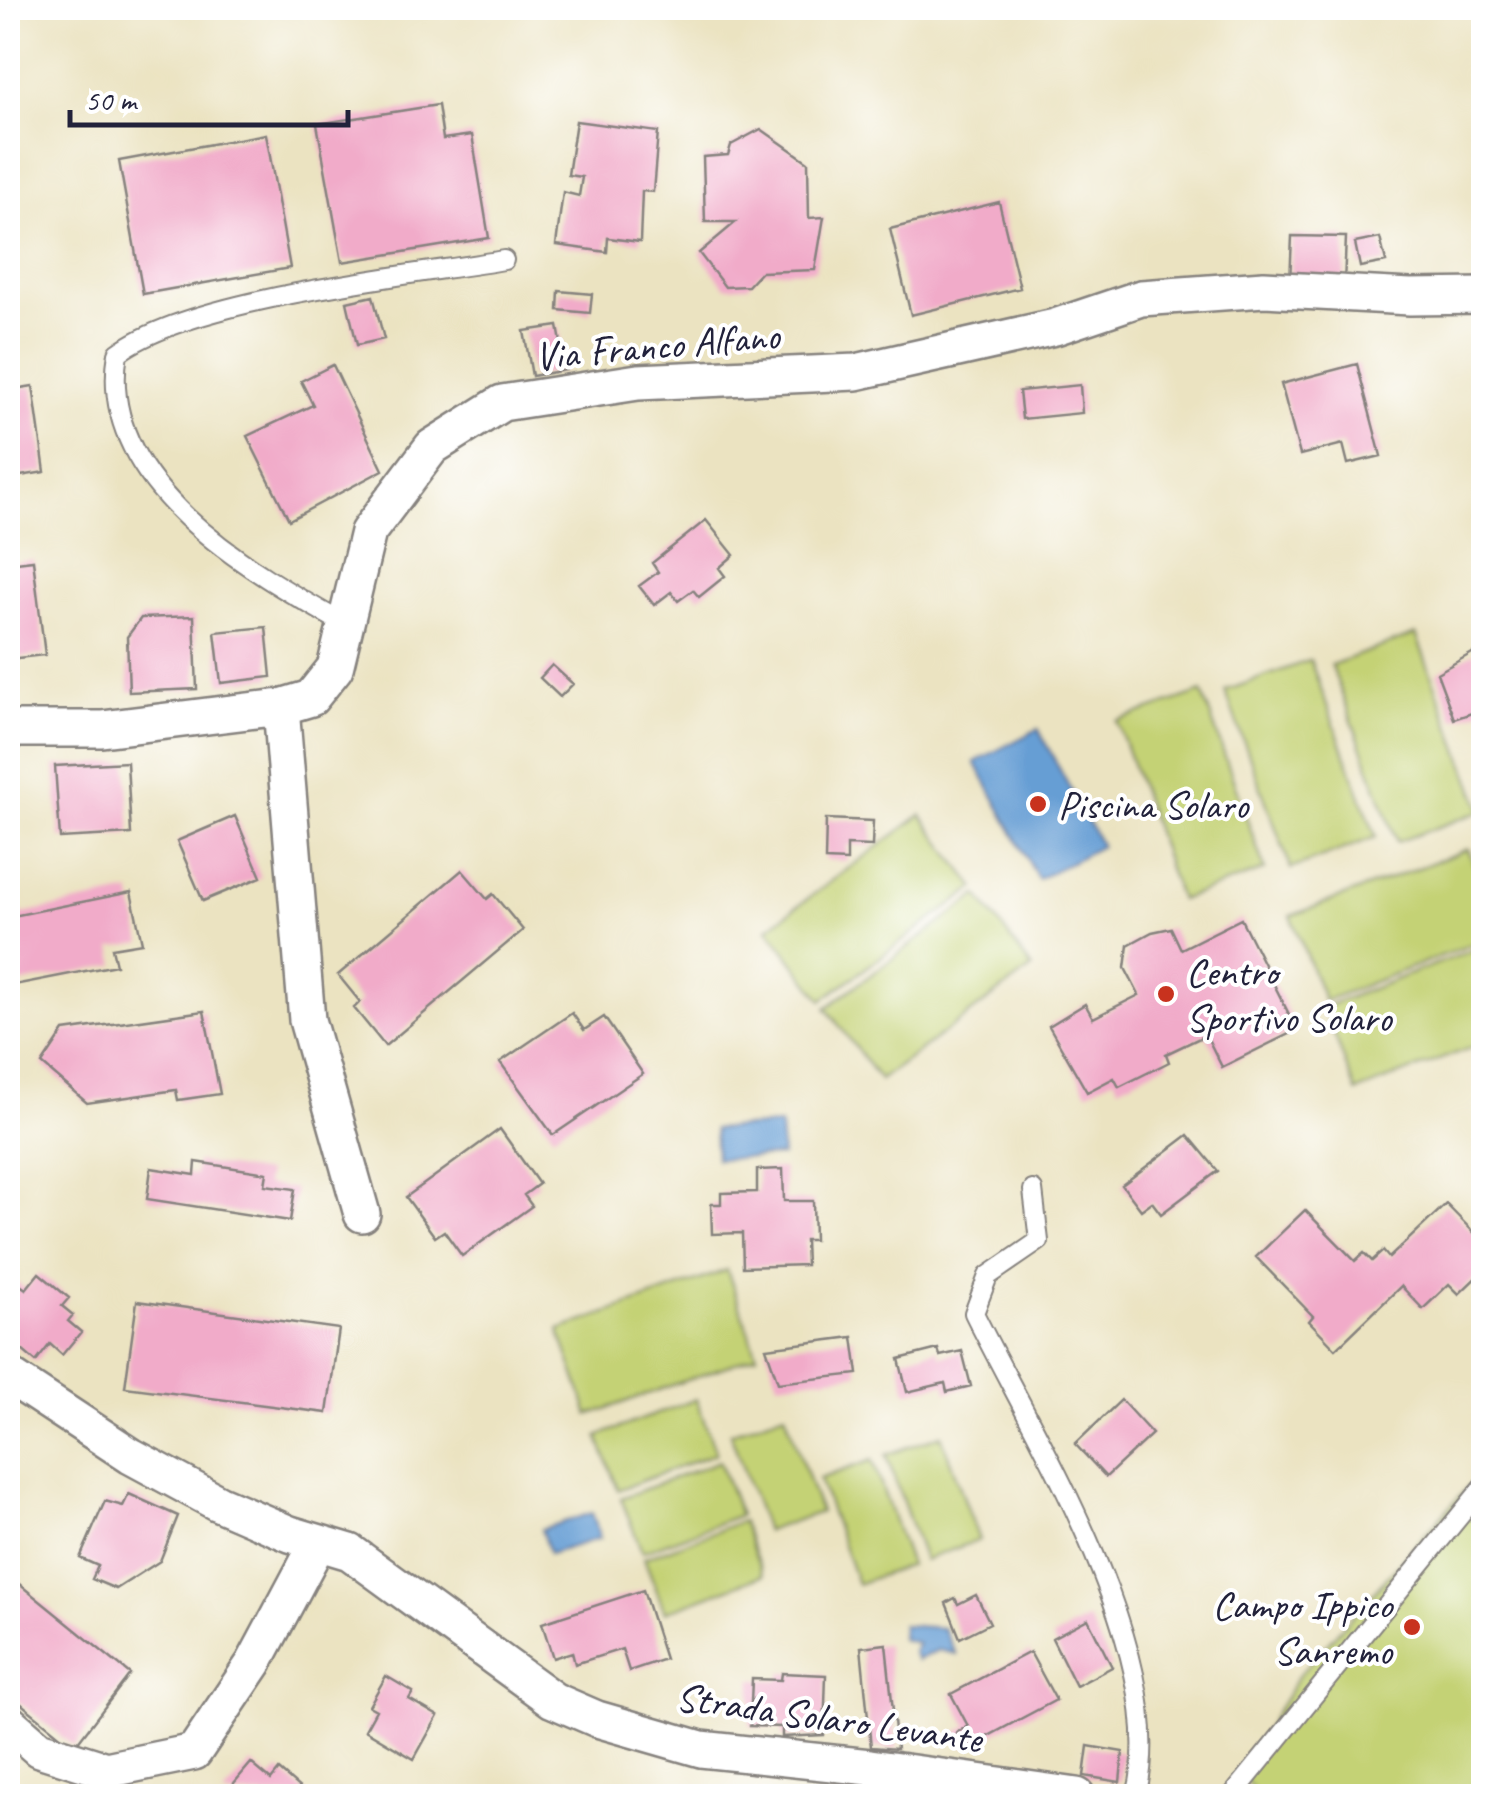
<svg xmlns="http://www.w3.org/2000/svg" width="1491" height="1804" viewBox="0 0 1491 1804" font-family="Caveat,sans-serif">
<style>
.green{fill:#c4d274;stroke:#737a58;stroke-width:2.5}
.water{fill:#669ed4;stroke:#446088;stroke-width:2.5}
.building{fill:#f1abc9}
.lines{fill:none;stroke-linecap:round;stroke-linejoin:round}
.lane-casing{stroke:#86827e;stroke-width:22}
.street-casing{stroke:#86827e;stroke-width:40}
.lane{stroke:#fff;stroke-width:18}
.street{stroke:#fff;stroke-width:35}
.poi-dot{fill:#c8321e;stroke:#fff;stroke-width:4}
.labels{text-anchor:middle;stroke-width:8;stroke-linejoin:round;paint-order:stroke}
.street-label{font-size:40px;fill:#22223b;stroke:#fff}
.poi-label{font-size:40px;fill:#22223b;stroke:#fff;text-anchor:start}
</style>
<rect width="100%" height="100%" fill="#fff"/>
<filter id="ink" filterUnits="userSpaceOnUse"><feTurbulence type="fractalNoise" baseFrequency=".01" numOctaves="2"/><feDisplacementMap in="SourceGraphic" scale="20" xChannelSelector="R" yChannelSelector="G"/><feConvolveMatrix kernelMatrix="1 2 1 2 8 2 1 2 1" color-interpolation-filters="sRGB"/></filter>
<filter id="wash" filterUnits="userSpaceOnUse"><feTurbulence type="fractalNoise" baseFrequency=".0048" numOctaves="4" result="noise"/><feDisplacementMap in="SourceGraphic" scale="40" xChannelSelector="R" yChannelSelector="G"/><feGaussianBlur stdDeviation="2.25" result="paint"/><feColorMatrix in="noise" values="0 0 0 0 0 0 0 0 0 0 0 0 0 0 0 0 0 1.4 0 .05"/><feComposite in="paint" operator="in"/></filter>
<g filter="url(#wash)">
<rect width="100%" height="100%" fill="#ebe3c1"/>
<!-- green -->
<path class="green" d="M1416 634 1482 811 1397 842 1331 665Z
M1310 660 1376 837 1291 869 1225 691Z
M1202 692 1265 870 1180 900 1117 721Z
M921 815 975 888 822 1000 768 928Z
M1468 849 1483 888V940L1324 1001 1291 916Z
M978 895 1032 968 880 1080 826 1008Z
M1483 946V1043L1356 1092 1324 1007Z
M727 1270 757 1355 589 1415 559 1330Z
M696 1399 716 1453 618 1490 598 1436Z
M785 1413 820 1512 766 1531 730 1433Z
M941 1435 979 1540 924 1560 886 1455Z
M872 1460 910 1565 857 1584 819 1479Z
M719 1461 740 1515 642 1552 621 1498Z
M1483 1470V1796H1258L1239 1772 1299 1675Z
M742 1521 763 1575 665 1612 644 1558Z"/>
<!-- water -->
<path class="water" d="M1038 729 1101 846 1038 879 975 762Z
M780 1125 782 1156 716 1159 714 1129Z
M592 1513 600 1538 549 1554 541 1529Z
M902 1625 943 1628 956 1654 938 1650 917 1660 913 1652 918 1643 901 1639Z"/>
<g id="blocks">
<!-- building -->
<path class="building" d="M438 105 443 139 472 135 489 238 342 262 317 124Z
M576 121 658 132 653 192 642 191 640 242 608 238 607 252 556 245 563 192 579 196 582 177 568 175Z
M761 129 808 162 809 218 824 217 815 270 761 272 748 286 725 287 699 253 736 222H705L703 157 728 155 731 145Z
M266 134 290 268 143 294 119 161Z
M999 202 1020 288 911 315 890 229Z
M1292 236 1346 237 1344 284 1290 282Z
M1380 238 1386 262 1360 267 1355 243Z
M559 291 592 294 590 313 558 310Z
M373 296 384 339 357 345 347 302Z
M558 326 566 370 532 376 524 331Z
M1357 364 1381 456 1348 464 1343 444 1300 455 1281 384Z
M333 365 383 470 289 520 247 436 313 405 301 381Z
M1080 385 1082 413 1022 419 1019 391Z
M33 386 45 472 8 478V390Z
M706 520 734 555 719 568 725 576 699 597 693 590 678 601 671 592 654 605 639 586 658 572 652 563Z
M33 560 45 655 8 659V563Z
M194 616 197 689 129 692 127 637 141 618Z
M266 627 271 677 221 683 215 632Z
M1474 652 1484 685V709L1454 719 1437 673Z
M552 665 573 684 560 697 540 678Z
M127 762 131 834 60 838 55 766Z
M235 816 261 877 203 901 177 841Z
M826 819 873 821 872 846 847 845V861L825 860Z
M462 870 487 899 493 894 523 930 385 1046 354 1008 360 1002 338 975Z
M131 892 142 943 112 948 116 965 9 986 8 917Z
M1241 919 1297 1030 1222 1067 1206 1035 1166 1054 1169 1062 1119 1087 1114 1078 1087 1092 1049 1026 1085 1004 1093 1018 1139 995 1125 968 1128 945 1152 932 1171 928 1181 949Z
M204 1011 220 1094 178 1100 176 1090 87 1103 42 1064 64 1031Z
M572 1013 584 1030 604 1017 643 1074 553 1135 500 1062Z
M500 1129 539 1184 524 1195 532 1206 462 1256 444 1231 435 1237 406 1197Z
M1188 1135 1218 1171 1161 1214 1152 1202 1141 1210 1122 1185Z
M196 1162 267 1173 265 1185 295 1189 290 1221 147 1199 151 1168 195 1175Z
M783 1169 784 1201H813L814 1240H805L806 1265 743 1267 742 1233 712 1234 711 1204H721V1193L757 1192V1170Z
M1446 1204 1484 1243V1270L1459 1294 1449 1284 1423 1309 1401 1286 1336 1349 1309 1321 1313 1316 1256 1257 1305 1210 1355 1261 1364 1253 1372 1261 1383 1251 1389 1258Z
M39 1273 69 1298 62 1306 73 1315 68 1321 81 1332 62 1355 50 1344 36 1362 8 1338V1295L17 1283 26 1289Z
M137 1301 339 1329 327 1413 125 1387Z
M853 1337 858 1374 778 1383 766 1348Z
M938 1349 940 1356 962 1351 971 1386 947 1392 945 1383 907 1392 899 1359Z
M1121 1400 1152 1434 1106 1477 1075 1444Z
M129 1494 178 1516 160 1561 116 1589 92 1579 98 1566 80 1558 105 1501 123 1506Z
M8 1575 130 1674 74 1747 8 1693Z
M643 1590 665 1659 629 1671 622 1649 575 1664 572 1652 553 1658 542 1623Z
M976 1595 990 1623 960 1638 946 1603 955 1598 958 1604Z
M1088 1619 1112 1667 1076 1686 1052 1638Z
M886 1644 897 1749 871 1747 861 1647Z
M1030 1652 1056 1700 966 1748 956 1733 968 1726 951 1694Z
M782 1673 826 1675 824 1735 782 1737V1727L750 1726 752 1679 781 1680Z
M386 1676 413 1692 409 1699 438 1716 414 1759 365 1730 376 1710 369 1706Z
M1088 1746 1123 1752 1120 1782 1084 1776Z
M251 1763 271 1780 279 1770 309 1796H223Z
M527 1788 614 1794V1796H527Z"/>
</g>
</g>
<g filter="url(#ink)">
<use href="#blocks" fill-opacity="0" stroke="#86827e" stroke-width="2.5"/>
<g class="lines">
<defs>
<path id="lane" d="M346 625C250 571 95 484 118 353 191 298 408 276 504 260
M1033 1190 1039 1241 988 1276 974 1313C1035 1437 1174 1658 1136 1796
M1232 1796 1484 1486"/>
<path id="street" d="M281 707 307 1020 362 1214
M8 729H102L281 707 311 698 335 668 368 532 432 447 502 403 638 382 856 372 1055 327 1141 298 1264 289 1410 297 1484 296
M8 1375 131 1456 218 1503 290 1534 350 1552 553 1700 597 1719 701 1749 870 1767 1077 1796
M8 1722 39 1749 106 1770 194 1752 254 1663 318 1543"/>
</defs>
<!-- lane casing -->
<use href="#lane" class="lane-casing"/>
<!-- street casing -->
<use href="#street" class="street-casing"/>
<!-- lane -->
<use href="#lane" class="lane"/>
<!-- street -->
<use href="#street" class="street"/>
</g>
</g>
<!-- markers -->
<g class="poi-dot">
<circle cx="1038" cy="804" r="10"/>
<circle cx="1166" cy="994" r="10"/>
<circle cx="1412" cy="1627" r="10"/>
</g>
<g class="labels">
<!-- street labels -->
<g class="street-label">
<text transform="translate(657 345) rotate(-5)" y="14">Via Franco Alfano</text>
<text transform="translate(829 1717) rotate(8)" y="14">Strada Solaro Levante</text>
</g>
<!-- poi labels -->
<g class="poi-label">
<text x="1058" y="818">Piscina Solaro</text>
<text x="1186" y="985">Centro<tspan x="1186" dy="46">Sportivo Solaro</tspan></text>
<text x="1392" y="1618" text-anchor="end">Campo Ippico<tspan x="1392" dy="46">Sanremo</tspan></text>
</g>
</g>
<!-- margin -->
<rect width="1491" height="1804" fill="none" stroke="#fff" stroke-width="40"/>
<!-- scale -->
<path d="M70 110v15h278v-15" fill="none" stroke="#22223b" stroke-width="5"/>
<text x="85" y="110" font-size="30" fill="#22223b" stroke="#ffffff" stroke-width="8" paint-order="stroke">50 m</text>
</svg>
